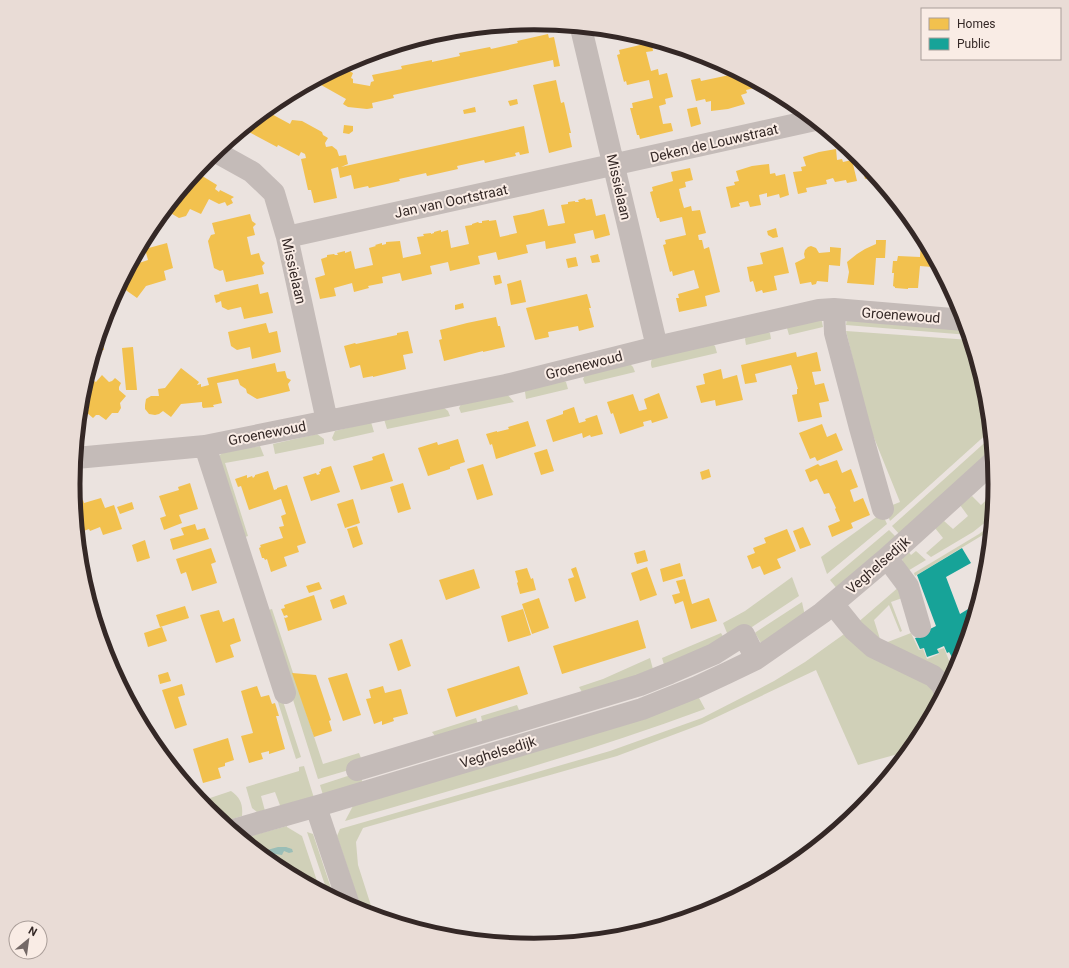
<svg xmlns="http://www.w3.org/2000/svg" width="1069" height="968" viewBox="0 0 1069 968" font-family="Roboto,sans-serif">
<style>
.green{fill:#d0d0b8}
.water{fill:#9abeb7}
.homes{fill:#f2c14e}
.public{fill:#17a398}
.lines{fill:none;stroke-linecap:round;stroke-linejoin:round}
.minor{stroke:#c4bbb8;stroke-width:22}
.labels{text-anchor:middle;stroke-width:4;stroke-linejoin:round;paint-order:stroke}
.street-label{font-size:14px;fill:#342826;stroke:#f9ece5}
.rim{fill:none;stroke:#342826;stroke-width:5}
</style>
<rect width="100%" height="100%" fill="#ebe3df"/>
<!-- green -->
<path class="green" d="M821 317 823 327 789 335 787 328Z
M847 318 966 327 969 335 846 325Z
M766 331 770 333 771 339 746 345 745 339 747 334Z
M846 331 970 340 987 394 990 431 890 521 885 508 900 502 868 423Z
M711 343 715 346 717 353 652 368C650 364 651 361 653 357Z
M629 363 633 367 635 372 585 384 583 379 586 373Z
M562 380 566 382 568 389 526 399 525 392 526 387Z
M507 394 514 402 461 413 459 408 462 402Z
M443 407 448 411 450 416 387 429 384 419Z
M371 422 374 432 334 441 332 438 335 431Z
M317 434 324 439V444L275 454 273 444Z
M991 437 992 452 900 535 892 526Z
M260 446 264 456 225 463 248 536 245 537 218 457 221 454 224 452Z
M995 492 992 517 973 532 931 557 926 553 943 538 935 528 944 521 953 529 968 516 960 505 972 496 981 505Z
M882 513 887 524 827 574 821 557Z
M991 525V530L915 576 914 573 979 534Z
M889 530 897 538 838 590 830 580Z
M907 550 911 555 916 551 926 560 906 572 902 559Z
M792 577 799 596 752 627 729 638 723 623 745 611Z
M900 586 905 597 891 602 902 631 900 632 889 605 874 620 880 639 856 624Z
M802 602 805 616 761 643 755 633 756 632Z
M272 609 323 764 359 753 363 763 349 770 318 779 265 611Z
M847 632 919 676 941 697 918 740 909 751 858 765 816 670 702 724 617 756 363 828 356 842 358 865 374 915 362 911 337 836 340 829 610 751 702 718 774 681 805 662Z
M721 633 725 640 665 668 662 658Z
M911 633 919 650 923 649 927 659 939 654 938 650 944 648 954 673 947 686 880 645Z
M650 658 654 673 582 692 579 687 603 679Z
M281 695 301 757 296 759 276 696Z
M698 696 705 709C587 753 466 786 345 821L354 804Z
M517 705 519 710 483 726 481 716Z
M476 718 479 727 438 740 432 732Z
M304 766 314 798 281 808 275 792 261 796 265 811 257 812 252 808 246 787 299 771V767Z
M357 773 360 774 363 784 323 795 320 785Z
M231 791C241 798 243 805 242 816L223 822 208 810 201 801Z
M287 826V827L302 836 320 890 278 867 243 838Z
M307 832 313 834 334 897 328 894Z"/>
<!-- water -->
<path class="water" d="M278 847H286L292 849 293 852 289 853 284 851 282 855 275 854 265 857 260 852Z"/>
<!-- homes -->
<path class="homes" d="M548 34 549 38 554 37 560 66 554 67 553 60 393 95 394 98 372 103 373 108 367 109 348 107 343 104 346 99 314 81 342 67 353 73 351 78 353 79V83L370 86 371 82 374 81 372 75 402 69 401 66 432 60V62L460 56 459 53 490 47 491 49 518 43 517 41Z
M632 34 661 43 652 45 653 51 646 52 651 71 658 69 659 75 667 73 673 97 665 99 666 104 659 106 663 124 671 123 673 131 640 139 639 135H637L630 108H633L632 103 653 98 649 80 627 85 626 81 624 82 617 55 620 54 619 50 640 45 638 36 632 37Z
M739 73 768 89 763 90V86L746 90 747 93 741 95 745 104 728 109 711 111V101L706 102 705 99 696 101 691 80 700 78 701 81Z
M556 80 561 103 564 102 571 133H569L572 147 549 153 533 85Z
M769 89 783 97 769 99Z
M517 99 518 104 510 106 508 101Z
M475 107 476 112 464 114 463 110Z
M697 107 701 124 691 127 687 109Z
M266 111 290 124 292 120 302 121 322 132 323 135 328 138 325 143 326 147 332 146 337 150 339 156 346 155 348 164 341 167 524 126 529 153 520 155 519 152 515 153 516 156 485 163 484 160 457 166 458 169 427 176 426 173 399 179 400 181 369 188 368 186 354 189 351 175 340 178 338 167 331 169 337 198 314 203 311 190H308L301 159 306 158 305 154 301 152 299 156 278 145 277 147 249 132 251 130 246 127Z
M344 125 353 126V131L349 134 343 133Z
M836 149 837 160 842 159 843 162 852 160 857 181 847 183 846 180 835 182 833 178 826 180 827 184 806 188 807 192 798 194 793 172 802 171 801 167 806 166 803 157 819 152Z
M860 158 873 174 874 177 865 179Z
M769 164 770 174 775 173 776 176 785 174 789 195 780 198 779 194 767 197V193L759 195 761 205 750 207 748 201 739 203 740 206 731 208 726 187 735 185 734 182 739 181 736 171 752 166Z
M690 168 693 180 685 182 686 187 679 189 681 198 684 208 691 206 692 211 700 210 706 233 698 235 699 240H702L704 249 709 247 720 292 705 296 707 306 679 312 676 298H679L678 294 699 288 694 270 673 276 672 271 670 272 663 245 666 244 665 240 686 235 682 217 660 222 659 218H657L650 192 653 191 652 187 673 181 671 172Z
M199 174 217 185 215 189 219 192 220 190 234 197 231 199 233 203 227 206 225 202 219 204 209 199 201 214 190 209 186 216 179 218 167 211 171 204 191 180 195 182Z
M585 198 586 200 592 199 596 216 605 214 610 235 595 239 593 230 574 234 576 243 546 249 545 241 526 245 528 253 498 260 496 252 478 256 480 264 450 271 448 262 430 266 432 274 402 281 400 273 382 277 383 283 368 286 369 288 354 292 352 283 334 288 336 296 320 299 315 278 325 275 321 259 327 257V255L334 254 335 255H338L337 253 345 251V253L351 251 355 269 373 265 369 248 376 246 375 245 382 243V245L386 244V242L400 241 403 258 421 254 417 237 424 236 423 234 431 233V234L434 233V232L441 230V232L448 230 451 248 469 244 465 226 472 225V224L478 222 479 223H482V221L489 220V221L496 220 500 237 517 233 513 216 529 213 544 209 548 226 565 223 561 205 568 204V202L575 201V202H579L578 200Z
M250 214 252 221 256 224 253 227 255 235 247 237 251 255 259 253 261 260 265 263 262 266 264 274 226 282 223 270 220 271 214 268 208 241 211 235 215 234 212 223Z
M154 225 159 228 155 236 147 238H146Z
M776 228 778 237 773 238 768 235 767 231Z
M876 240H886L885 258H876L874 285 847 283 849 272 847 262 857 254 865 249 876 244Z
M921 241H925L933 255 932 267 920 266 918 288H908V289L895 288V287L893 286 894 273H892L893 261H897L898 256 920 257Z
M167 243 173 268 164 271 166 280 146 286 137 298 120 286 133 265 148 260 145 249Z
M811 246 816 248 819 253 830 252V247L841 248 840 266 829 265 828 282 817 281 816 284 812 285 811 282 800 284 795 263 805 258 804 254 805 250 808 247Z
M783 247 789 273 774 276 777 290 763 293 762 290 756 292 753 281 750 282 747 267 763 264 760 253Z
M598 254 600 262 592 263 590 256Z
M576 257 578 266 568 268 566 259Z
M500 275 502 283 495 285 493 276Z
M521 280 526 302 511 305 507 284Z
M258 284 260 294 268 292 273 313 244 319 241 307 228 310 222 307 221 301 216 303 214 295 220 294 219 293Z
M587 294 591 308H589L594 327 579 331 578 326 548 332 549 337 535 340 526 308Z
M463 303 464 308 455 310V305Z
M496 317 498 326H500L505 347 483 352V351L444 361 439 340 442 339 440 330 467 323Z
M266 323 269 333 277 331 281 352 252 359 250 347 237 350 231 346 228 332Z
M408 331 413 353 403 355 406 369 373 377V376L363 378 360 365 350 368 344 346 355 343 356 344 397 335V333Z
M100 335H102L104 350 95 351Z
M133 347 137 390H126L122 348Z
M796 352 797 357 817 352 821 371 812 372 815 385 824 383 829 401 819 403 822 417 798 422 792 395 797 394V389H798L791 365 755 374 757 382 745 384 741 365Z
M275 363 277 372 285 371 287 378 291 380 288 384 290 391 257 399 247 393 246 389 240 385 238 379 217 383 222 403 213 405 214 407 203 408 202 406V402L181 404 171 417 163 411 159 414 155 415 149 414 145 409V405L146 399 151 396H159L158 389 165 388 181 368 199 382 197 385 201 384V387L209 385 207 378Z
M721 369 723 379 737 375 743 400 716 406 715 400 701 403 696 386 705 384 703 374Z
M102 375 109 382 112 381 115 378 121 383 119 387V390L126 396 120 403 121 408 118 413H112L106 420 99 415H96L93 418 86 412 89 409V406L82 400V395L85 392V386L86 382 94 381 96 382Z
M659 393 668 418 652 423 651 420 643 422 644 426 620 434 613 413 611 414 607 402 633 394 639 411 647 409 644 399Z
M574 407 579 423 586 421 585 419 597 415 603 434 591 437 590 435 583 438 582 433 553 442 546 420 563 414V411Z
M528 421 536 446 496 459 492 444 490 445 486 434 497 431V432L509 429 508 427Z
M822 424 827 437 836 433 843 450 817 461 815 457 810 459 799 433Z
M458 439 465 462 450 467V469L428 476 418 448 437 442 438 445Z
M547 449 554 471 541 475 534 453Z
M384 453 393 481 361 490 353 466 373 460 372 457Z
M837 460 842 473 851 469 858 487 850 490 854 502 863 498 870 515 851 523 853 528 832 537 828 526 840 521 835 509 836 508 829 493 824 494 817 479 810 482 805 470 818 464 820 466Z
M483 464 493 495 477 500 467 469Z
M331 466 340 492 311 501 303 477 316 473 317 475 320 474 319 472 321 471V469Z
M709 469 711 477 702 480 700 472Z
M268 471 274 490 277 489V488L287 485 306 543 297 546 299 552 284 557 287 566 271 572 267 559 265 560 264 558H262L259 548 261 547 260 545 283 538 279 527 284 526 281 516 286 514 281 499 249 510 241 486 238 487 235 479 247 475V478L252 476 253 478 255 476V475Z
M190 483 198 509 179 515 182 523 164 530 160 518 166 516 159 496 179 490 178 487Z
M403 483 411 509 398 513 390 487Z
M101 498 105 508 114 505 122 529 103 535 100 527 90 531 89 529 78 533 75 503 83 500 84 503Z
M353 499 360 523 345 528 337 504Z
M132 502 134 509 120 514 117 507Z
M195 524 197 530 205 528 209 539 173 550 170 539 184 535 181 528Z
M357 526 363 544 353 548 347 529Z
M803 527 811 545 800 549 793 531Z
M787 529 796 551 777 559 781 568 764 575 760 566 752 569 747 556 755 553 753 548 766 543 764 538Z
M145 540 150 558 137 562 132 545Z
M211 548 216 562 211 564 217 583 192 591 186 572 181 574 176 559Z
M645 550 648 561 637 564 634 553Z
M680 563 683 576 663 582 660 569Z
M576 567 586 598 575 602 568 579 574 577 571 569Z
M647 567 657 595 640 601 631 573Z
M527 568 531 579 533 578 536 590 520 594 517 583 518 582 515 571Z
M474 569 480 588 446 600 439 580Z
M685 579 692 604 709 598 717 621 691 629 683 601 675 604 672 595 680 593 676 581Z
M319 582 322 589 309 593 306 586Z
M314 595 322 620 288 631 284 617 285 618 288 617 287 615 284 616 281 609 285 608 284 605Z
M344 595 347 604 333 609 330 600Z
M539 598 549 628 532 634 522 604Z
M185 606 189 618 160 627 156 615Z
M523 609 531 635 508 642 501 616Z
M219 610 223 622 234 618 241 641 230 645 234 657 216 663 200 615Z
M638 620 646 648 562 674 553 646Z
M162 627 167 641 148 647 144 633Z
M402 639 411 666 398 671 389 644Z
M519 666 528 694 456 717 447 689Z
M168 672 171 681 160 684 158 675Z
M292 673 316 675 331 720 329 721 332 731 314 737Z
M347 673 361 715 343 721 328 678Z
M182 684 185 695 178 697 187 725 175 729 162 690Z
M257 686 261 697 269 695 272 704 275 703 279 716H276L285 749 269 754V751L261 753 263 759 249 763 241 736 253 733 241 691Z
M383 686 385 693 401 689 408 714 393 718 394 721 382 725V721L374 724 366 699 371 698 369 690Z
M228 738 234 760 225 763V766L218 768 221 778 203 783 193 749Z"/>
<!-- public -->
<path class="public" d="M962 548 971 563 946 577 960 614 978 603 960 661 956 664 949 652 947 653 944 646 937 649 939 653 927 657 924 648 920 649 915 638 919 637 930 629 936 626 917 575Z"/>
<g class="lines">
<!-- minor -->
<path class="minor" d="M581 28 657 347
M216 152 252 172 274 193 287 237 327 421
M287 237 815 120
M834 309 835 333 860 428 883 509
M205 446 285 693
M76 458 205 446 506 385 657 347 819 310 834 309 964 320
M887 558 908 586 920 627
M833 604 854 630 873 647 933 676 942 685 944 691
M357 770 640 685 670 673 714 654 744 635 756 659
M316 807 349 905
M233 830 321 805 642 709 697 687 727 673 756 659 822 613 887 558 993 462"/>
</g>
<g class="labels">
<!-- street labels -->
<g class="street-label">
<text transform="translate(714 143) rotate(-13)" y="5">Deken de Louwstraat</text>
<text transform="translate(619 187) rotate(77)" y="5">Missielaan</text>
<text transform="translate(451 201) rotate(-12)" y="5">Jan van Oortstraat</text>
<text transform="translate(294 271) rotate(77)" y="5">Missielaan</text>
<text transform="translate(901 315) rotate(4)" y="5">Groenewoud</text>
<text transform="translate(584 365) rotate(-14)" y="5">Groenewoud</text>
<text transform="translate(267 433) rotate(-11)" y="5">Groenewoud</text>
<text transform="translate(878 565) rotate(-41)" y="5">Veghelsedijk</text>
<text transform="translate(498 752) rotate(-17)" y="5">Veghelsedijk</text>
</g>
</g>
<!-- crop -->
<path d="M0 0H1069V968H0ZM80 484a454 454 0 1 1 908 0a454 454 0 1 1-908 0Z" fill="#e9dcd6" fill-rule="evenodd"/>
<path class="rim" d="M80 484a454 454 0 1 1 908 0a454 454 0 1 1-908 0Z"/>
<!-- legend -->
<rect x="921" y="8" width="140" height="52" fill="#f9ece5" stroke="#aa9e99"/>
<rect x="929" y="18" width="20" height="12" fill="#f2c14e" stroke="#aa9e99"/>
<text x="957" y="28" font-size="12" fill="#342826">Homes</text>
<rect x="929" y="38" width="20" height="12" fill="#17a398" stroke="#aa9e99"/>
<text x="957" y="48" font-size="12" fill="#342826">Public</text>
<!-- north arrow -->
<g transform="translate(28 940) rotate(29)"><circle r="19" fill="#f9ece5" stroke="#aa9e99"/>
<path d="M0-3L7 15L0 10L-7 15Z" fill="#746967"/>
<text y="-6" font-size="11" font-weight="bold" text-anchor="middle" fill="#342826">N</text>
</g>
</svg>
